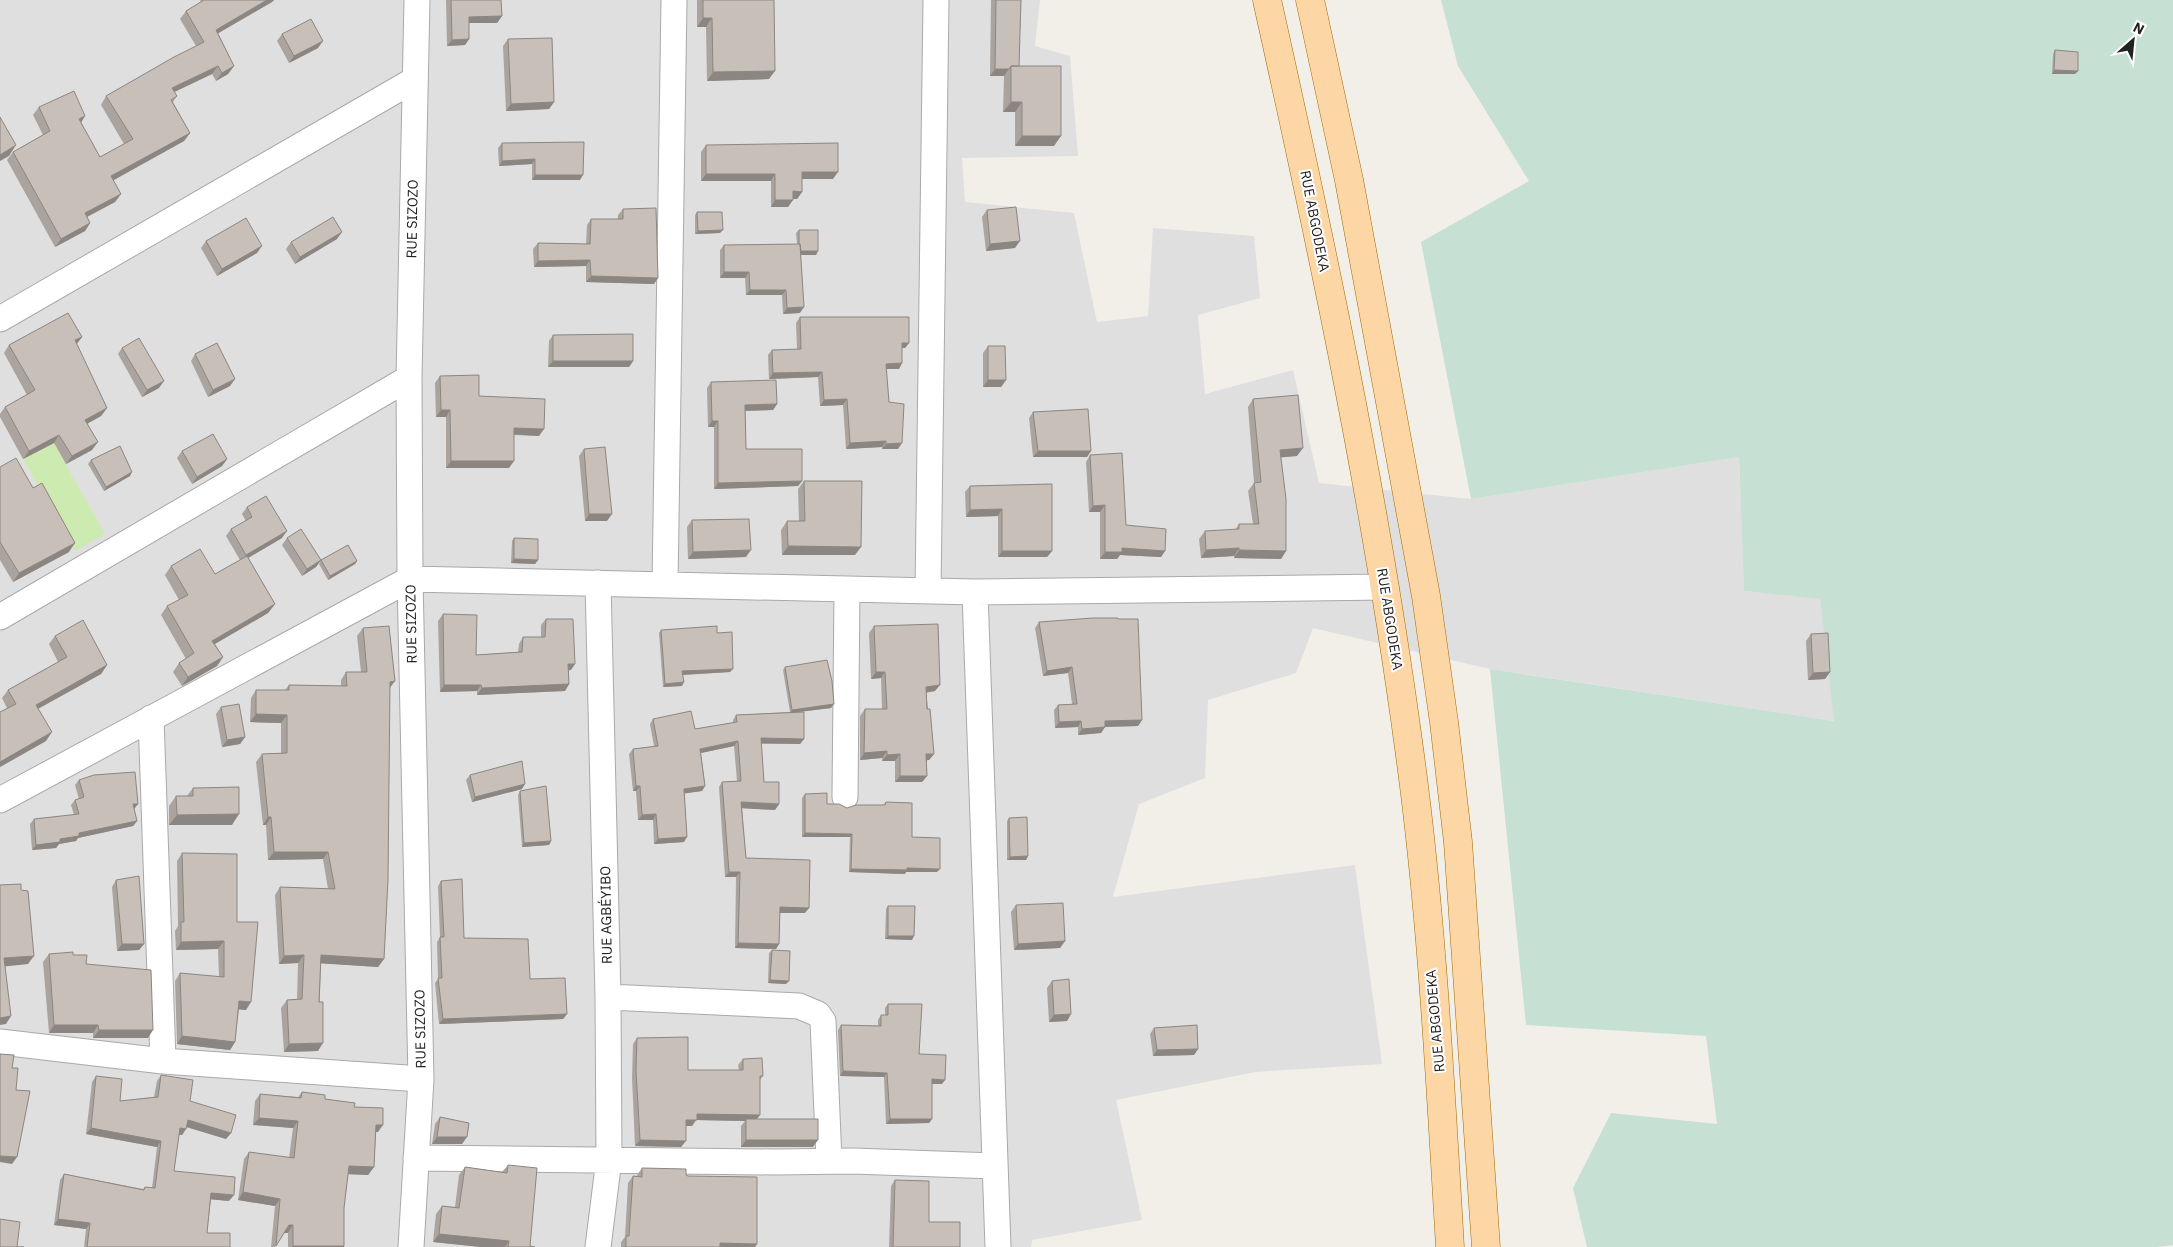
<svg xmlns="http://www.w3.org/2000/svg" width="2173" height="1247" viewBox="0 0 2173 1247" font-family="'IBM Plex Sans',sans-serif">
<style>
.residential{fill:#e0dfdf}
.grass{fill:#cdebb0}
.wetland{fill:#c6e0d4}
.lines{fill:none;stroke-linecap:round;stroke-linejoin:round}
.street-casing{stroke:#a9a9a9;stroke-width:27}
.primary-casing{stroke:#a06b00;stroke-width:29}
.street{stroke:#fff;stroke-width:25}
.primary{stroke:#fcd6a4;stroke-width:28}
.wall{fill:#aba49e}
.shaded-wall{fill:#8b8681}
.building{fill:#c7bfb8;stroke:#8b8681}
.labels{text-anchor:middle;stroke-width:4;stroke-linejoin:round;paint-order:stroke}
.street-label{font-size:14px;fill:#222;stroke:#fff}
</style>
<rect width="100%" height="100%" fill="#f2efe9"/>
<!-- residential -->
<path class="residential" d="M0 0H1040L1035 46 1070 56 1078 156 962 158 965 202 1074 213 1097 322 1148 316 1153 228 1254 236 1260 298 1198 315 1205 394 1293 370 1319 483 1471 499 1739 457 1744 591 1820 598 1835 721 1490 669 1313 628 1296 673 1208 700 1205 778 1139 804 1113 897 1355 865 1382 1064 1255 1072 1116 1100 1142 1220 1032 1240 1031 1247H0Z"/>
<!-- grass -->
<path class="grass" d="M53 442 105 534 75 551 23 459Z"/>
<!-- wetland -->
<path class="wetland" d="M1441 0H2173V1245L2157 1247H1587L1573 1188 1611 1113 1717 1124 1706 1036 1526 1025 1490 669 1834 721 1820 599 1744 591 1739 457 1471 499 1421 242 1529 181 1458 66Z"/>
<g class="lines">
<defs>
<path id="street" d="M0 319 414 80
M598 583 608 997 609 1159 598 1247
M665 585 674 0
M928 591 936 0
M975 592 998 1247
M0 617 409 378
M151 718 163 1061
M845 797 847 589
M0 800 410 579 975 592 1386 587
M608 997 799 1006 818 1014 823 1021 829 1160
M0 1042 163 1061 421 1079
M416 1158 775 1162 853 1161 995 1166
M411 1247 421 1079 410 579 409 378 417 0"/>
<path id="primary" d="M1267 0C1322 247 1375 496 1409 748 1432 913 1440 1081 1450 1247
M1310 0 1349 180 1426 596 1444 722 1458 842 1486 1247"/>
</defs>
<!-- street casing -->
<use href="#street" class="street-casing"/>
<!-- primary casing -->
<use href="#primary" class="primary-casing"/>
<!-- street -->
<use href="#street" class="street"/>
<!-- primary -->
<use href="#primary" class="primary"/>
</g>
<!-- wall -->
<path class="wall" d="M200 0H274L272 2 218 33 234 66 228 74 216 81 212 74 174 92 177 96 173 102 190 133 184 141 113 180 121 194 115 202 87 217 90 223 85 231 55 247 7 160 13 152 43 135 33 115 39 107 85 116 81 123 100 157 124 144 101 105 106 96 196 46 180 19 186 11 201 2Z
M446 0H501L502 16 497 23H469V39L465 45 447 46Z
M697 0H774L769 79 707 81 706 27H697Z
M991 0H1021L1019 66 1054 146H1015V112H1003L1004 76H990Z
M282 34 318 48 289 63 277 41Z
M508 39 554 102 549 109 506 111 503 46Z
M2055 50 2075 74H2052L2053 54Z
M502 143 580 180H532V164L499 166 498 148Z
M706 145 833 179H802V192L797 199H793L788 207H771V181H701V152Z
M623 209 654 284 586 282V266L534 267 533 249 538 243 586 244 587 225 591 219H618V215Z
M987 210 1015 248 986 251 982 217Z
M697 212 720 233 695 234V215Z
M799 230 818 251 816 255H801L800 313 783 314 782 295H746L745 278H720V250L724 245 797 244 796 233Z
M337 239 295 264 286 249 291 242Z
M206 241 257 253 217 276 201 248Z
M800 317 909 343 905 348H902V363L899 369H886L889 402 898 449H882V447L846 449 843 405 820 406 818 377 769 379 768 355 772 350 797 349 796 323Z
M553 335 633 361 629 367H548L549 341Z
M82 337 76 344 107 408 101 416 87 424 92 450 66 464 54 443 23 459 0 417V414L5 407 27 395 4 353 9 345Z
M988 346 1006 380 1001 387H983V353Z
M122 348 159 388 142 397 118 354Z
M195 354 230 386 208 397 191 361Z
M440 376 479 396 539 436 514 435 509 468H446V417H436L435 383Z
M711 382 777 404 773 410 745 411 746 449 802 481 798 486 714 489V427H708L707 388Z
M1253 399 1297 456 1281 457 1286 551 1281 559 1234 558V556L1201 558 1199 539 1205 531 1235 530 1239 524H1253L1248 491 1254 483 1248 407Z
M1033 412 1087 457H1033L1029 418Z
M584 449 607 521H585L579 456Z
M182 451 227 459 222 466 192 484 177 458Z
M1090 455 1126 525 1165 551 1161 557 1120 555 1117 559H1100V512H1089L1086 462Z
M91 460 130 476 104 491 88 464Z
M0 467 69 552 13 582 0 560Z
M804 481 855 555H782L781 530 787 521H799L798 489Z
M1052 484V551L1047 557H998V516L966 517 965 492 970 486Z
M247 507 282 538 248 558 275 604 268 613 215 644 223 657 217 666 182 686 173 672 179 663 186 659 161 615 167 606 179 600 165 575 171 566 215 574 240 560 226 536 231 529 246 521 242 514Z
M692 520 746 557 688 559 687 527Z
M287 538 321 560 316 567 302 576 282 545Z
M514 538 538 560 535 564 511 563 512 541Z
M321 560 357 561 355 564 328 580 319 564Z
M443 614 476 655 518 652 519 644 523 637H541V625L546 619 571 670H569V684L565 691 477 695V691L440 692 438 621Z
M1039 622 1142 720 1138 726 1105 727 1101 733 1078 735V727L1055 728 1054 710 1058 705 1072 704 1068 673 1043 676 1035 628Z
M874 626 935 691 926 693 934 754 929 760H927V776L922 782H895V761H882V758L860 760V716L865 709H882L881 678 871 679 869 633Z
M363 628 390 688 384 959 378 967 321 963 318 1051 284 1052 281 1008 287 1000 297 999 298 963 279 964 275 895 280 887 328 889 323 859 268 860 266 825H263L256 762 262 754 281 753V723L250 722 251 698 256 690H285L289 685 341 686V680L346 672H361L357 636Z
M661 630 717 633 730 672 683 675 682 686 663 687 659 633Z
M1811 634 1830 672 1825 679 1808 680 1806 641Z
M55 636 107 665 101 674 38 709 46 741 0 767V712L7 708 2 698 8 690 58 662 49 644Z
M785 667 831 708 799 712 804 739 800 744H761L764 782 779 804 775 810 742 808 746 858 805 913H780L779 944 776 949 735 948 736 877H725L719 787 722 782 737 781 734 746 701 753 705 786 702 791 685 793 684 842 654 844 653 820H638L636 791H633L629 754 633 749 654 746 650 724 653 719 695 729 733 723V720L736 715 790 712 783 670Z
M221 707 245 737 240 744 222 747 216 714Z
M470 775 522 789 472 802 466 780Z
M79 780 138 804 134 809 137 821 133 826 78 838 76 841 59 844 56 848 32 850 30 824 34 819 74 815 71 805 75 800 79 799 75 785Z
M193 788 232 825H169V806L176 796H187Z
M520 791 551 841 549 845 522 847 518 795Z
M805 794 827 804 847 808 883 805 886 802 937 872H906L905 874 849 872 850 837H802V798Z
M1009 818 1028 856 1026 860H1007V821Z
M182 853 237 922 246 1010 239 1009 235 1042 230 1050 177 1044 175 981 180 973 219 977 218 949 176 950 175 931 178 926 177 861Z
M116 880 144 944 139 950 117 951 112 887Z
M441 881 464 938 530 979 567 1014 563 1019 439 1024 435 983 438 979 437 942 440 937 438 886Z
M1016 905 1065 941 1060 948 1014 950 1011 912Z
M888 906 912 940 885 939 886 909Z
M772 950 786 984 768 983 769 953Z
M49 954 73 955 86 964 148 1038H93V1033H49L43 962Z
M1052 981 1071 1014 1067 1021 1049 1022 1047 988Z
M888 1004 919 1054 942 1084H932V1119L929 1123 886 1124 884 1077 840 1076 838 1030 841 1025 878 1026V1020L881 1015H885V1008Z
M1154 1028 1198 1049 1194 1055 1153 1056 1150 1034Z
M637 1038 688 1070H739L738 1065 743 1059 763 1076 760 1080V1115L757 1119 813 1147H741V1126L745 1121 696 1120 692 1126H686L681 1147 635 1146 632 1077 633 1044Z
M161 1075 190 1101 231 1133 226 1139 187 1127 182 1135H179L174 1171 229 1201 211 1199 207 1233 230 1247H84L86 1229 54 1225 60 1180 64 1174 143 1189 145 1187 152 1188 157 1147 86 1134 92 1082 96 1076 120 1101 154 1097 157 1081Z
M302 1092 325 1099 354 1107 378 1132H376L374 1167 368 1175 348 1174 344 1208V1247H288V1233H284L275 1247H271L275 1206 238 1200 244 1159 249 1152 289 1158 293 1128 253 1125 255 1101 260 1094 298 1097Z
M440 1117 462 1144H432L435 1124Z
M508 1165 530 1246 535 1247H481L433 1242 436 1214 442 1206 455 1207 459 1175 465 1167 502 1172Z
M642 1168 686 1175 757 1244 755 1247H621V1242L625 1237 628 1183 633 1176H637V1175Z
M895 1180 929 1222 960 1247H889L891 1186Z"/>
<!-- shaded-wall -->
<path class="shaded-wall" d="M267 0H274L272 2 210 38 216 30Z
M502 16 497 23H465L469 17Z
M703 18H712L706 27H697Z
M469 39 465 45 447 46 452 40Z
M323 41 318 48 289 63 294 56Z
M218 66 212 74 166 96 172 88Z
M234 66 228 74 216 81 222 73Z
M995 69H1009L1004 76H990Z
M2054 70 2078 71 2075 74H2052Z
M775 71 769 79 707 81 713 72Z
M554 102 549 109 506 111 511 104Z
M1011 102H1022L1015 112H1003Z
M85 116 79 125V119Z
M190 133 184 141 105 185 111 176Z
M1022 136H1061L1054 146H1015Z
M16 145 9 156 0 161V155Z
M535 159 532 164 499 166 502 161Z
M802 172H838L833 179H797Z
M706 174H775L771 181H701Z
M535 175H583L580 180H532Z
M793 191 802 192 797 199 788 198Z
M121 194 115 202 79 221 85 213Z
M775 200H793L788 207H771Z
M90 223 85 231 55 247 61 239Z
M723 230 720 233 695 234 698 231Z
M342 232 337 239 295 264 300 257Z
M1020 241 1015 248 986 251 990 244Z
M262 246 257 253 217 276 222 269Z
M799 251H818L816 255H797Z
M590 260 586 266 534 267 538 261Z
M724 272H749L745 278H720Z
M591 276 658 278 654 284 586 282Z
M750 290H786L782 295H746Z
M804 307 800 313 783 314 787 308Z
M82 337 76 345 75 340Z
M902 343H909L905 348H898Z
M553 361H633L629 367H548Z
M902 363 899 369H882L886 364Z
M822 372 818 377 769 379 773 373Z
M235 379 230 386 208 397 213 390Z
M988 380H1006L1001 387H983Z
M164 381 159 388 142 397 147 390Z
M847 399 843 405 820 406 824 400Z
M777 404 773 410 741 411 745 405Z
M107 408 101 416 79 428 85 420Z
M441 410H450L446 417H436Z
M712 421H718L714 427H708Z
M514 428 544 429 539 436 509 434Z
M59 435 54 443 23 459 29 451Z
M886 441 882 447 846 449 850 443Z
M98 442 92 450 66 464 72 456Z
M902 443 898 449H882L886 444Z
M1303 448 1297 456 1274 458 1280 450Z
M1038 451H1091L1087 457H1033Z
M227 459 222 466 192 484 197 477Z
M451 461H514L509 468H446Z
M132 472 130 476 104 491 106 487Z
M802 481 798 486 714 489 718 483Z
M1105 505 1100 512H1089L1093 506Z
M1002 509 998 516 966 517 970 510Z
M589 514H612L607 521H585Z
M287 531 282 538 241 562 246 555Z
M75 543 69 552 13 582 19 573Z
M788 546 861 547 855 555H782Z
M1122 548 1165 551 1161 557 1120 555 1117 559H1100L1105 552Z
M1239 548 1234 556 1201 558 1206 550Z
M751 550 746 557 688 559 693 552Z
M1239 550 1286 551 1281 559 1234 558Z
M1002 551H1052L1047 557H998Z
M514 559 538 560 535 564 511 563Z
M321 560 316 567 302 576 307 569Z
M357 561 355 564 328 580 330 576Z
M275 604 268 613 206 649 212 641Z
M223 657 217 666 182 686 188 677Z
M568 664H575L571 670 564 671Z
M107 665 101 674 30 713 36 705Z
M1072 667 1068 673 1043 676 1047 671Z
M733 669 730 672 680 675 682 671Z
M876 672H885L881 678 871 679Z
M1830 672 1825 679 1808 680 1813 673Z
M395 681 389 689 390 682Z
M684 682 682 686 663 687 665 684Z
M569 684 565 691 477 695 482 688Z
M444 685H481L477 691 440 692Z
M940 685 935 691 921 693 926 687Z
M834 704 831 708 790 713 792 710Z
M256 714 287 715 281 723 250 722Z
M1142 720 1138 726 1101 727 1105 721Z
M1081 721 1078 727 1055 728 1059 722Z
M1105 727 1101 733 1078 735 1082 729Z
M52 732 46 741 0 767V762Z
M245 737 240 744 222 747 227 740Z
M761 738 804 739 800 744 757 743Z
M738 741 734 746 696 754 700 749Z
M887 751 882 758 860 760 864 753Z
M900 754 895 761H882L887 755Z
M926 754H934L929 760 922 761Z
M900 776H927L922 782H895Z
M525 784 522 789 472 802 475 797Z
M636 786H640L636 791H633Z
M705 786 702 791 681 794 684 789Z
M741 802 779 804 775 810 738 808Z
M133 804H138L134 809Z
M239 814 232 825H169L177 815Z
M656 814 653 820H638L642 815Z
M268 817H271L266 825H263Z
M137 821 133 826 78 838 76 841 59 844 56 848 32 850 36 845 60 839 79 833Z
M805 833 852 834 850 837H802Z
M687 837 684 842 654 844 658 839Z
M551 841 549 845 522 847 524 843Z
M274 852H328L323 859 268 860Z
M1028 856 1026 860H1007L1010 857Z
M907 868 940 869 937 872H906L905 874 849 872 851 869Z
M729 872H740L736 877H725Z
M780 907 809 908 805 913H776Z
M888 936H914L912 940 885 939Z
M224 941 218 949 176 950 181 942Z
M1065 941 1060 948 1014 950 1018 944Z
M738 943 779 944 776 949 735 948Z
M122 944H144L139 950 117 951Z
M304 955 298 963 279 964 284 956Z
M321 955 384 959 378 967 315 963Z
M34 956 28 964 0 967 4 958Z
M770 980 789 981 786 984 768 983Z
M239 1001 251 1002 246 1010 234 1009Z
M567 1014 563 1019 439 1024 443 1019Z
M1071 1014 1067 1021 1049 1022 1054 1015Z
M11 1016 6 1024 0 1025V1018Z
M54 1025H98L93 1033H49Z
M99 1030H153L148 1038H93Z
M182 1036 235 1042 230 1050 177 1044Z
M323 1043 318 1051 284 1052 289 1044Z
M1198 1049 1194 1055 1153 1056 1157 1050Z
M843 1071 887 1073 884 1077 840 1076Z
M932 1079 945 1080 942 1084H928Z
M697 1114 760 1115 755 1121 746 1119 745 1121 696 1120 692 1126H682L686 1120Z
M259 1118 298 1121 293 1128 253 1125Z
M890 1119H932L929 1123 886 1124Z
M188 1120 231 1133 226 1139 183 1126Z
M376 1125H383L378 1132H371Z
M91 1128 161 1141 157 1147 86 1134Z
M180 1128 186 1129 182 1135 176 1134Z
M437 1137H467L462 1144H432Z
M640 1140 686 1141 681 1147 635 1146Z
M746 1140H818L813 1147H741Z
M0 1156 17 1157 12 1164 0 1162Z
M349 1166 374 1167 368 1175 344 1174Z
M243 1192 280 1199 275 1206 238 1200Z
M211 1193 234 1195 229 1201 207 1199Z
M58 1219 90 1223 86 1229 54 1225Z
M289 1225H293L288 1233H283Z
M439 1234 509 1241 505 1247H481L433 1242Z
M720 1243 757 1244 755 1247H718Z
M293 1246H344V1247H292Z"/>
<!-- building -->
<path class="building" d="M204 0H267L216 30 234 66 222 73 218 66 172 88 177 96 171 100 190 133 111 176 121 194 85 213 90 223 61 239 13 152 50 131 39 107 74 91 85 116 79 119 100 157 133 139 106 96 174 57 204 42 186 11Z
M451 0H501L502 16 469 17V39L452 40Z
M703 0H774L775 71 713 72 712 18H703Z
M996 0H1021L1019 66H1011L1009 69H995Z
M311 19 323 41 294 56 282 34Z
M552 38 554 102 511 104 508 39Z
M2055 50 2078 52V71L2054 70Z
M1011 66H1061V136H1022V102H1011Z
M0 117 16 145 0 155Z
M584 142 583 175H535V159L502 161V143Z
M838 143V172H802V192L793 191V200H775V174H706V145Z
M1016 207 1020 241 990 244 987 210Z
M656 208 658 278 591 276 590 260 538 261V243L590 244 591 219H623V209Z
M697 212H722L723 230 698 231Z
M333 217 342 232 300 257 291 242Z
M246 218 262 246 222 269 206 241Z
M799 230H818V251H801L800 244H799Z
M800 244 804 307 787 308 786 290H750L749 272H724V245Z
M68 313 82 337 75 340 107 408 85 420 98 442 72 456 59 435 29 451 5 407 35 390 9 345Z
M800 317H909V343H902V363L886 364 889 402 904 404 902 443 886 444V441L850 443 847 399 824 400 822 372 773 373 772 350 801 349Z
M633 334V361H553V335Z
M139 338 164 381 147 390 122 348Z
M217 343 235 379 213 390 195 354Z
M988 346H1005L1006 380H988Z
M479 375V396L545 399 544 429 514 428V461H451L450 410H441L440 376Z
M776 380 777 404 745 405 746 449H802V481L718 483V421H712L711 382Z
M1298 395 1303 448 1280 450 1286 499V551L1239 550V548L1206 550 1205 531 1239 529V524H1259L1254 483 1261 482 1253 399Z
M1088 409 1091 451H1038L1033 412Z
M213 434 227 459 197 477 182 451Z
M120 446 132 472 106 487 91 460Z
M605 447 612 514H589L584 449Z
M1122 453 1126 525 1166 529 1165 551 1122 548V552H1105V505L1093 506 1090 455Z
M16 458 33 488 42 483 75 543 19 573 0 542V467Z
M804 481H862L861 547 788 546 787 521H805Z
M1052 484V551H1002V509L970 510V486Z
M266 496 287 531 246 555 231 529 252 517 247 507Z
M749 519 751 550 693 552 692 520Z
M301 529 321 560 307 569 287 538Z
M514 538 538 539V560L514 559Z
M348 545 357 561 330 576 321 560Z
M200 549 215 574 247 556 275 604 212 641 223 657 188 677 179 663 194 653 167 606 188 595 171 566Z
M443 614 477 615 476 655 522 652 523 637H545L546 619H573L575 664H568L569 684 482 688 481 685H444Z
M1093 618H1118V619H1138L1142 720 1105 721V727L1082 729 1081 721 1059 722 1058 705 1077 704 1072 667 1047 671 1039 622Z
M83 620 107 665 36 705 52 732 0 762V712L16 704 8 690 67 657 55 636Z
M938 624 940 685 926 687 927 709H930L934 754H926L927 776H900V754L887 755V751L864 753 865 709H887L885 672H876L874 626Z
M389 626 395 681 390 682 388 880 384 959 321 955 319 1002H323V1043L289 1044 287 1000 302 999 304 955 284 956 280 887 335 889 328 852H274L271 817H268L262 754 287 753V715L256 714V690H289V685L347 686 346 672H367L363 628Z
M717 626V633L732 632 733 669 682 671 684 682 665 684 661 630Z
M1828 633 1830 672 1813 673 1811 634Z
M827 660 832 681 834 704 792 710 785 667Z
M239 704 245 737 227 740 221 707Z
M691 711 695 729 737 722 736 715 804 712V739L761 738 764 782H779V804L741 802 746 858 810 860 809 908 780 907 779 944 738 943 740 872H729L722 782 741 781 738 741 700 749 705 786 684 789 687 837 658 839 656 814 642 815 640 786H636L633 749 658 746 653 719Z
M522 761 525 784 475 797 470 775Z
M135 772 138 804H133L137 821 79 833V836L60 839V842L36 845 34 819 79 814 75 800 84 797 79 780 94 775Z
M546 786 551 841 524 843 520 791Z
M239 787V814L177 815 176 796H193V788Z
M827 793V804H839L847 808 856 805H885L886 802 912 803V837L940 838V869L907 868V870L851 869 852 834 805 833V794Z
M1027 817 1028 856 1010 857 1009 818Z
M182 853 237 854V922H258L251 1002 239 1001 235 1042 182 1036 180 973 224 977V941L181 942V922H184Z
M139 876 144 944H122L116 880Z
M462 879 464 938 528 939 530 979 565 978 567 1014 443 1019 438 978H442L440 937H444L441 881Z
M21 884V890L28 891 34 956 4 958 11 1016 0 1018V885Z
M1063 903 1065 941 1018 944 1016 905Z
M888 906H915L914 936H888Z
M772 950 790 951 789 981 770 980Z
M73 952V955H87L86 964 151 970 153 1030H99L98 1025H54L49 954Z
M1069 979 1071 1014 1054 1015 1052 981Z
M888 1004H922L919 1054 946 1055 945 1080 932 1079V1119H890L887 1073 843 1071 841 1025 881 1026V1015H888Z
M1197 1025 1198 1049 1157 1050 1154 1028Z
M688 1037V1070H743V1059L762 1058 763 1076H760V1115L697 1114V1120H686V1141L640 1140 636 1071 637 1038Z
M0 1054 14 1055 12 1068H18L16 1090 30 1091 17 1157 0 1156Z
M161 1075 193 1080 190 1101 236 1115 231 1133 188 1120 186 1129 180 1128 174 1171 235 1177 234 1195 211 1193 207 1233H230V1247H87L90 1223 58 1219 64 1174 144 1190 145 1187 155 1188 161 1141 91 1128 96 1076 122 1079 120 1101 158 1097Z
M302 1092 325 1095V1099L355 1103 354 1107 383 1108V1125H376L374 1167 349 1166 344 1208V1246H293V1225H289L276 1246 280 1199 243 1192 249 1152 294 1158 298 1121 259 1118 260 1094 301 1098Z
M440 1117 469 1123 467 1137H437Z
M746 1119H818V1140H746Z
M508 1165 537 1168 530 1246 535 1247H508L509 1241 439 1234 442 1206 459 1208 465 1167 507 1173Z
M642 1168 686 1169V1175L688 1176 757 1177V1244L720 1243V1247H626V1236H629L633 1176 642 1177Z
M895 1180 929 1181V1222H960V1247H893Z
M0 1219 20 1222 17 1247H24H0Z"/>
<g class="labels">
<!-- street labels -->
<g class="street-label">
<text transform="translate(412 219) rotate(-89)" y="5">RUE SIZOZO</text>
<text transform="translate(1315 221) rotate(79)" y="5">RUE ABGODEKA</text>
<text transform="translate(1390 619) rotate(81)" y="5">RUE ABGODEKA</text>
<text transform="translate(411 624) rotate(-91)" y="5">RUE SIZOZO</text>
<text transform="translate(606 915) rotate(-91)" y="5">RUE AGBÉYIBO</text>
<text transform="translate(1435 1021) rotate(-95)" y="5">RUE ABGODEKA</text>
<text transform="translate(420 1029) rotate(-91)" y="5">RUE SIZOZO</text>
</g>
</g>
<!-- north arrow -->
<g transform="translate(2133 40) rotate(27)" stroke="#ffffff" stroke-width="4" paint-order="stroke">
<path d="M0-4L9 19L0 12L-9 19Z" fill="#222222"/>
<text y="-8" font-size="14" font-weight="bold" text-anchor="middle" fill="#222222">N</text>
</g>
</svg>
